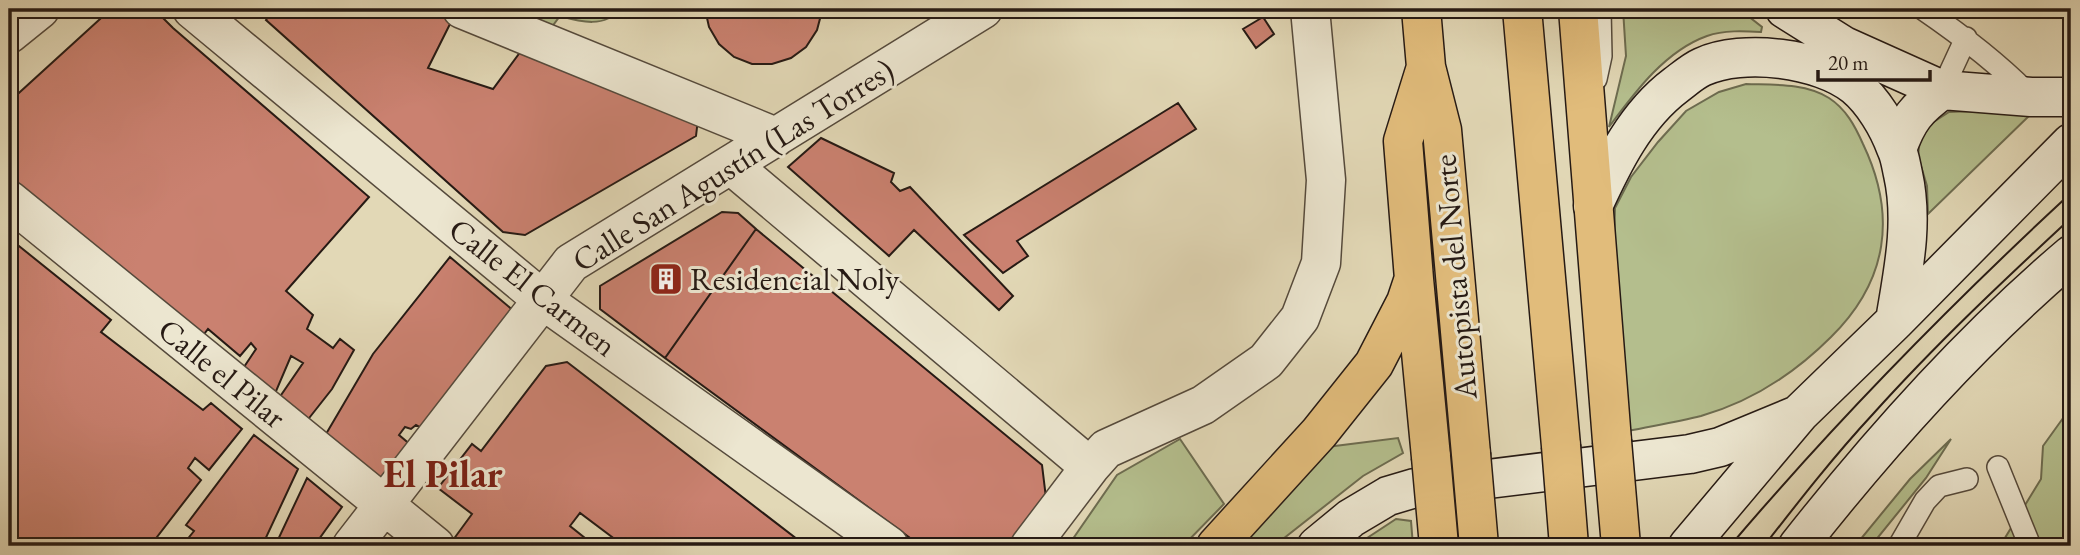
<svg xmlns="http://www.w3.org/2000/svg" width="2080" height="555" viewBox="0 0 2080 555" font-family="'EB Garamond',serif">
<style>
.green{fill:#b4be8d;stroke:#6d6c50;stroke-width:2}
.building{fill:#ca8170;stroke:#261a14;stroke-width:2}
.lines{fill:none;stroke-linecap:round;stroke-linejoin:round}
.lane-casing{stroke:#554a3c;stroke-width:24}
.street-casing{stroke:#554a3c;stroke-width:41}
.secondary-casing{stroke:#261a14;stroke-width:41}
.highway-casing{stroke:#261a14;stroke-width:41}
.lane{stroke:#ece6d0;stroke-width:21}
.street{stroke:#ece6d0;stroke-width:38}
.secondary{stroke:#ece6d0;stroke-width:38}
.highway{stroke:#e1bc7b;stroke-width:38}
.tram{stroke:#261a14;stroke-width:2}
.highway-bridge-casing{stroke:#261a14;stroke-width:41;stroke-linecap:butt}
.highway-bridge{stroke:#e1bc7b;stroke-width:38}
.labels{text-anchor:middle;stroke-width:6;stroke-linejoin:round;paint-order:stroke}
.street-label{font-size:32px;fill:#261a14;stroke:#ece6d0}
.poi-label{font-size:32px;fill:#261a14;stroke:#ece6d0;text-anchor:start}
.district-label{font-size:38px;font-weight:bold;fill:#7a1f14;stroke:#ece6d0}
</style>
<rect width="100%" height="100%" fill="#e2d8b6"/>
<filter id="stains"><feTurbulence type="fractalNoise" baseFrequency=".00286" numOctaves="4"/><feColorMatrix values="0 0 0 0 .2 0 0 0 0 .09 0 0 0 0 .02 0 0 0 .5 -.17"/></filter>
<radialGradient id="worn" r=".72"><stop offset=".6" stop-color="#630" stop-opacity="0"/><stop offset="1" stop-color="#630" stop-opacity=".3"/></radialGradient>
<!-- green -->
<path class="green" d="M500 9H620C605 28 581 22 560 16L551 28Z
M1623 9H1739L1762 27 1761 32C1744 31 1724 30 1707 36 1665 51 1635 92 1609 127L1626 56Z
M1746 84C1773 85 1805 83 1829 98 1846 109 1855 126 1863 144 1897 215 1888 281 1831 337 1795 373 1750 402 1701 416 1677 422 1652 426 1628 431L1614 247 1615 208 1631 177 1658 142 1686 111 1719 92Z
M1975 111 2032 113 1928 214 1927 186 1918 156 1920 140 1932 123 1949 112Z
M2071 407V546H2000L2041 479 2043 446Z
M1398 438 1403 453 1363 476 1274 546H1238L1327 447Z
M1180 439 1224 504 1183 546H1068L1117 475Z
M1951 439 1926 478 1871 546H1855L1910 479Z
M1396 519 1411 521 1413 546H1355Z"/>
<!-- building -->
<path class="building" d="M111 9H154L173 28 369 197 286 291 313 315 307 329 333 348 340 339 354 350 332 389 306 422 277 401 303 363 291 356 274 396 242 370 256 349 251 343 240 356 208 329 201 338 9 178V102Z
M274 9H424L452 20 428 68 493 89 524 47 698 119 696 136 525 235 503 232 266 20Z
M705 9H822V11L817 30 806 47 791 58 772 64H752L734 57 719 44 709 27Z
M1263 17 1274 34 1256 48 1243 29Z
M1178 103 1196 129 1017 241 1028 256 1003 273 964 235Z
M821 138 894 173 891 182 900 191 910 187 1013 296 999 310 914 230 889 256 788 167Z
M722 212 738 213 756 229 665 358 600 309V286Z
M756 229 1042 465 1046 498 1007 546H921L665 358Z
M9 238 111 320 101 332 203 410 211 403 242 429 209 470 195 458 188 468 201 480 150 546H9Z
M450 257 515 312 425 430 416 425 411 429 405 427 399 435 412 446 386 482 326 434 373 354Z
M567 362 806 546H624L580 513 570 526 595 546H460L453 540 472 514 438 488 472 444 481 451 546 366Z
M254 435 298 469 263 544 258 540 254 546H182L194 531 186 525Z
M307 478 342 507 314 546H275Z"/>
<g class="lines">
<defs>
<path id="lane" d="M1923 9C1961 35 1997 62 2030 96
M1596 79 1601 56 1600 9
M1942 90 1966 38
M1998 467 2030 546
M1899 546 1925 501 1939 486 1967 479"/>
<path id="street" d="M192 9 543 300 889 546
M462 9 776 137
M9 34 40 9
M731 165 1090 467
M9 200 435 546
M352 546 571 263 983 9
M1030 546 1090 467 1106 449 1203 405 1266 361 1300 318 1321 263 1326 180 1310 9"/>
<path id="secondary" d="M1785 9 1844 46 1942 90 2031 97H2071
M1897 149C1908 119 1916 109 1942 90
M1593 206C1613 162 1636 115 1676 85 1684 79 1693 71 1702 67 1743 48 1820 58 1855 86 1873 101 1888 126 1896 148 1900 156 1901 165 1903 174 1914 223 1903 272 1895 321
M1317 546 1351 518 1388 496 1415 488 1690 454 1720 447 1795 416
M1688 546 1800 413 1895 321 2071 143
M1798 546C1879 443 1971 340 2071 255"/>
<path id="highway" d="M1421 9 1426 67 1442 130 1471 454
M1522 9 1561 446
M1578 9 1612 441
M1426 67 1403 141 1414 279 1431 457
M1216 546 1319 433 1374 364 1406 302 1413 281"/>
</defs>
<!-- lane casing -->
<use href="#lane" class="lane-casing"/>
<!-- street casing -->
<use href="#street" class="street-casing"/>
<!-- secondary casing -->
<use href="#secondary" class="secondary-casing"/>
<!-- highway casing -->
<use href="#highway" class="highway-casing"/>
<!-- lane -->
<use href="#lane" class="lane"/>
<!-- street -->
<use href="#street" class="street"/>
<!-- secondary -->
<use href="#secondary" class="secondary"/>
<!-- highway -->
<use href="#highway" class="highway"/>
<!-- tram -->
<path class="tram" d="M1730 546C1836 421 1950 305 2071 193
M1764 546C1799 501 1834 456 1873 414 1935 345 2003 281 2071 218"/>
<defs>
<path id="highway-bridge" d="M1612 441 1621 546
M1561 446 1569 546
M1471 454 1479 546
M1431 457 1439 546"/>
</defs>
<!-- highway-bridge casing -->
<use href="#highway-bridge" class="highway-bridge-casing"/>
<!-- highway-bridge -->
<use href="#highway-bridge" class="highway-bridge"/>
</g>
<!-- icons -->
<defs>
<symbol id="building-square" viewBox="-11 -11 22 22"><rect x="-9" y="-9" width="18" height="18" rx="4" fill="#8f2418" stroke="#ece6d0"/><path d="M-4-6H4V6H1V3H-1V6H-4ZM-2.5-4.3h1.7v1.8h-1.7ZM.8-4.3h1.7v1.8H.8ZM-2.5-1h1.7V.8h-1.7ZM.8-1h1.7V.8H.8Z" fill="#fff"/></symbol>
</defs>
<g fill-rule="evenodd">
<use href="#building-square" x="647" y="260" width="38" height="38"/>
</g>
<g class="labels">
<!-- street labels -->
<g class="street-label">
<text transform="translate(733 165) rotate(-32)" y="11">Calle San Agustín (Las Torres)</text>
<text transform="translate(1455 277) rotate(-95)" y="11">Autopista del Norte</text>
<text transform="translate(533 287) rotate(38)" y="11">Calle El Carmen</text>
<text transform="translate(222 373) rotate(39)" y="11">Calle el Pilar</text>
</g>
<!-- poi labels -->
<g class="poi-label">
<text x="690" y="290">Residencial Noly</text>
</g>
<!-- district labels -->
<g class="district-label">
<text x="443" y="487">El Pilar</text>
</g>
</g>
<!-- margin -->
<rect width="2080" height="555" fill="none" stroke="#e2d8b6" stroke-width="35"/>
<rect x="10" y="10" width="2059" height="534" fill="none" stroke="#261a14" stroke-width="3.5"/>
<rect x="18" y="18" width="2045" height="520" fill="none" stroke="#261a14" stroke-width="2"/>
<!-- scale -->
<path d="M1818 70v10h112v-10" fill="none" stroke="#261a14" stroke-width="3.5"/>
<text x="1828" y="70" font-size="21" fill="#261a14" stroke="#ece6d0" stroke-width="5" paint-order="stroke">20 m</text>
<rect width="100%" height="100%" filter="url(#stains)"/>
<rect width="100%" height="100%" fill="url(#worn)"/>
</svg>
